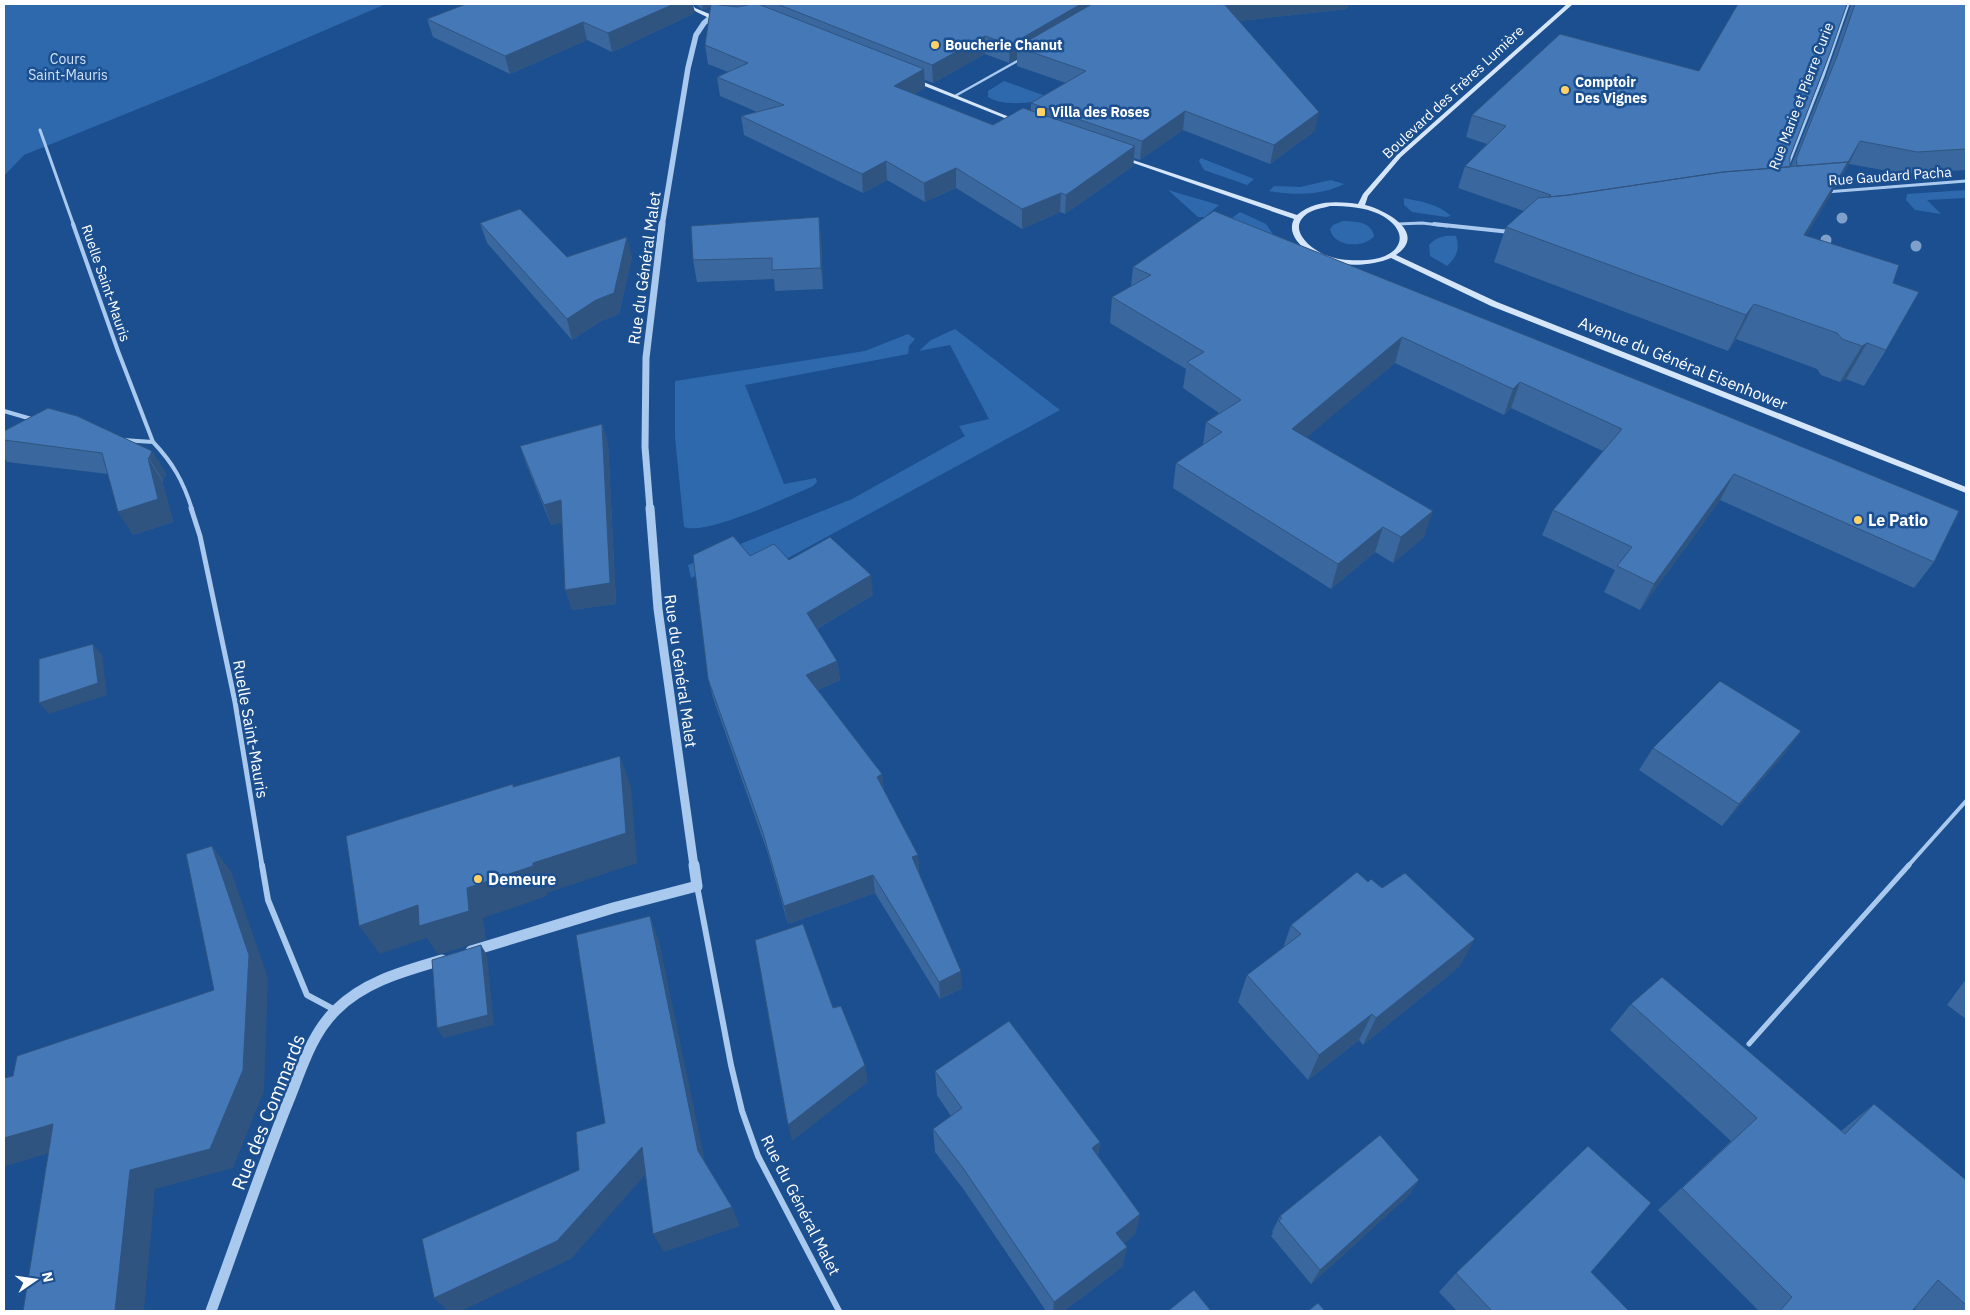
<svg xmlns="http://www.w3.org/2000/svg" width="1970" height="1315" viewBox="0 0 1970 1315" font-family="'IBM Plex Sans',sans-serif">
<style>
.green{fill:#2e69ad}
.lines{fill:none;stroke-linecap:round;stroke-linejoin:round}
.service-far2{stroke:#a9c9ee;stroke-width:2.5}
.service-far1{stroke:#a9c9ee;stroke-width:4}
.service{stroke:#a9c9ee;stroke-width:5}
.minor-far3{stroke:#a9c9ee;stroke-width:3}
.minor-far2{stroke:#a9c9ee;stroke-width:4}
.minor-far1{stroke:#a9c9ee;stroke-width:5}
.minor{stroke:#a9c9ee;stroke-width:6}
.tertiary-far3{stroke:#a9c9ee;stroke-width:5.5}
.tertiary-far2{stroke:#a9c9ee;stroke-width:7}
.tertiary-far1{stroke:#a9c9ee;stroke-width:9}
.tertiary{stroke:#a9c9ee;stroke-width:11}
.secondary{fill:#d6e6fa;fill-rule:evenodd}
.tree{fill:#7ea0ca}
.wall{fill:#3a679d;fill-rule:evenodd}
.shaded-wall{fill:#305480}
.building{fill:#4478b7;stroke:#305480}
.poi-dot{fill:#ffd166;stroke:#1b4f8f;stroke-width:2}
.labels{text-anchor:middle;stroke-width:5;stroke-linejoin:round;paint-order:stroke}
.far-poi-label{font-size:14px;font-weight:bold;fill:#fff;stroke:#1b4f8f;text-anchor:start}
.far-park-label{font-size:14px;fill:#cfe3fa;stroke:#1b4f8f}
.far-street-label{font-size:14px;fill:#fff;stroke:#1b4f8f}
.street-label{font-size:16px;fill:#fff;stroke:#1b4f8f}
.poi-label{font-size:16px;font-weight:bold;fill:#fff;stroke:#1b4f8f;text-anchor:start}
.near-street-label{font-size:19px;fill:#fff;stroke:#1b4f8f}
</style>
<rect width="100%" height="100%" fill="#1b4f8f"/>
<!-- green -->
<path class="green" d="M4 4H386L207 81 24 155 4 176Z
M1004 81 1051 98C1035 103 1003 107 988 97V91Z
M1201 158 1254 179 1247 185 1204 170 1199 161Z
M1331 180 1344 184C1321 196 1294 195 1269 191L1274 186 1300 187Z
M1168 190 1219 205 1205 217H1198Z
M1966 190V198L1927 200 1941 214 1915 210 1906 200 1907 194Z
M1404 198C1419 201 1439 204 1451 216L1446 217 1412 212 1404 205Z
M1240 212 1266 224 1275 237 1224 224Z
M1343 221C1355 221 1372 222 1374 236 1364 249 1333 247 1330 229L1333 225Z
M1456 236C1460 249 1457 257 1447 266L1430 256 1429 245C1436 237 1445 235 1456 236Z
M955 329 1060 410 777 564 736 557 691 578 688 565 852 499 965 436 959 426 989 419 950 345 919 351 931 340Z
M908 334 915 339 909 346 908 354 745 385 784 484 816 478 817 482 813 486C788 497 706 536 684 527L675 437V381L865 351Z"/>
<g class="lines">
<!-- service-far2 -->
<path class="service-far2" d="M955 96 1021 59"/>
<!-- service-far1 -->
<path class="service-far1" d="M1908 866 1966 801"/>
<!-- service -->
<path class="service" d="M1749 1044 1909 865"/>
<!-- minor-far3 -->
<path class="minor-far3" d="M40 130 74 226
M1788 165 1823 76 1848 4
M1826 192 1966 181
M1398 224 1422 223 1447 226"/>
<!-- minor-far2 -->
<path class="minor-far2" d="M73 224 118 351 153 442
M1434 224 1510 232
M4 411 35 420
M123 440 153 442C173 463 183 481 192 509"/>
<!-- minor-far1 -->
<path class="minor-far1" d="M191 508 200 536 235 702 262 866"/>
<!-- minor -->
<path class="minor" d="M262 865 268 900 307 995 335 1010
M697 886 731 1065 742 1111 758 1156 839 1311"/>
<!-- tertiary-far3 -->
<path class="tertiary-far3" d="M662 226 688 68 696 35 704 23 711 17"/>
<!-- tertiary-far2 -->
<path class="tertiary-far2" d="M650 509 645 447 646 358 662 224"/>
<!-- tertiary-far1 -->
<path class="tertiary-far1" d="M650 508 658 609 694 866"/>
<!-- tertiary -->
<path class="tertiary" d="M471 951 613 908 697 886 694 865
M211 1311C236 1243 259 1175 286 1107 300 1074 310 1035 336 1010 365 981 405 971 442 960"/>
<!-- secondary -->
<path class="secondary" d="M686 4H692L695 8 724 20C716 23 692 11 686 4Z
M1567 4H1573L1401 157 1368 196 1365 205C1386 210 1428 233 1396 255L1497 302 1966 487V493L1491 306 1391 258C1362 270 1317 267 1297 241 1292 234 1290 227 1294 219L1119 158 1124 157 1297 215C1314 200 1337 201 1358 204L1363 194 1397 155ZM1330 206C1347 206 1364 207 1379 214 1414 232 1401 258 1367 260 1353 261 1338 260 1325 255 1309 248 1286 228 1308 213 1315 209 1323 208 1330 206Z
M912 79H916L1022 122 1017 123 912 81Z"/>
</g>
<!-- trees -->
<g class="tree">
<circle cx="1842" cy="218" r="5.5"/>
<circle cx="1826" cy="240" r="5.5"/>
<circle cx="1916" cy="246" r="5.5"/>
</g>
<!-- wall -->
<path class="wall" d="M695 4H762V5L764 6V4H1348L1347 9 1239 21 1315 131 1270 164 1183 130 1140 160 1134 158 1133 166 1065 214 1060 212 1022 229 956 188 925 202 887 180 863 193 744 135 741 116 757 112 720 96 717 77 728 72 708 64 705 45 711 6 703 10ZM985 54 1009 63 1017 58V66L1066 83 1031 103V110L993 125 914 94 925 88V80L933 83Z
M1733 4H1847L1790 157V167L1791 166 1826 77 1851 5 1850 4H1966V170L1905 174 1849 164 1806 236 1893 283 1886 350 1864 386 1846 379 1840 382 1821 375 1817 369 1736 339 1728 351 1494 262 1506 227 1524 211 1458 188 1465 166 1487 144 1466 137 1472 115 1699 71 1737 5Z
M695 13 612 52 587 40 510 74 433 37 427 19Z
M1214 211 1934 562 1914 588 1720 500 1640 610 1604 592 1615 570 1542 535 1553 510 1603 451 1511 408 1504 415 1395 363 1306 437 1424 537 1393 563 1375 552 1331 589 1173 488 1176 463 1203 445 1206 422 1219 413 1183 388 1186 369 1110 323 1112 297 1131 286 1133 267Z
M819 217 821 238 823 289 775 291 774 279 697 282 693 260Z
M480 223 567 257H632L619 314 601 321 572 340 487 243Z
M602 424 608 444 616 604 572 610 562 522 551 525 527 466 520 446Z
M4 431 152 451 166 474 163 481H162L173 522 133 535 108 474 7 462 4 457Z
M750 556 789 560 873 595 817 629 837 661 840 680 818 690 882 774 884 791 918 855 919 873 962 988 940 999 875 893 788 924 767 851 713 698 708 679Z
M1801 731 1785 753 1722 826 1639 770 1653 748Z
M1291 925 1460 966 1363 1045 1359 1040 1308 1080 1238 1002 1247 975 1283 948Z
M1966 979V1019L1947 1005Z
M1631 1004 1841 1131 1874 1104 1966 1180V1311H1917L1914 1308 1912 1311H1759L1658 1210 1731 1141 1610 1030Z
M935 1071 1100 1142 1098 1156 1140 1214 1135 1234 1124 1243 1127 1247 1122 1267 1064 1311H1046L964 1190 935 1152 933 1129 951 1116 937 1095Z
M1419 1180 1408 1196 1311 1284 1271 1236 1273 1233 1272 1232 1280 1216Z
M1456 1273 1629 1311H1457L1439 1292Z"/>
<!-- shaded-wall -->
<path class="shaded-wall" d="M674 4H693L695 13 612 52 608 33Z
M702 4H713L714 5 703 10Z
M1081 4H1111L1017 47V58L1009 63 1010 45Z
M1237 4H1348L1347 9 1222 23 1225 5Z
M583 22 587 40 510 74 505 56Z
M985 36V54L933 83 932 65Z
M924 69 925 88 895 105 894 86Z
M1185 111 1183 130 1140 160 1142 141Z
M1319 112 1315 131 1270 164 1274 145Z
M1860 141 1849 164 1834 189 1846 166Z
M1135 146 1133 166 1065 214 1066 195Z
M886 161 887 180 863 193 862 174Z
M1848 162 1830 196 1786 270 1804 235Z
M956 168V188L925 202 924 183Z
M1061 193 1060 212 1022 229V209Z
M819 217 821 238 823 289 821 268Z
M627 237 632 257 619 314 601 321 572 340 567 319Z
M1754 304 1736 339 1728 351 1746 315Z
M1402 337 1395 363 1286 455 1292 429Z
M1867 343 1846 379 1840 382 1862 346Z
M1520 382 1511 408 1504 415 1513 389Z
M602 424 608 444 616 604 572 610 565 590Z
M152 451 166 474 163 481 149 458Z
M148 458 162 481 173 522 133 535 118 512Z
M1734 474 1720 500 1640 610 1654 584Z
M561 500 568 521 551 525 544 505Z
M1433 511 1424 537 1393 563 1401 537Z
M1383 527 1375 552 1331 589 1338 564Z
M871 575 873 595 810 633 807 613Z
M93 644 102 655 107 695 49 714 39 703Z
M837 661 840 680 809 694 806 675Z
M1801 731 1785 753 1722 826 1739 804Z
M620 756 631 787 637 863 547 893V896L483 918 486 940 438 955 427 938 380 954 359 926 533 863Z
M882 774 884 793 877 777Z
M212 846 231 871 268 978 264 1091 233 1168 155 1189 144 1311H115L130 1170 243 1070Z
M918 855 919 873 912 857Z
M873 875 875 893 788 924 784 906Z
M650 916 659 941 707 1171 698 1151Z
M1475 939 1460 966 1363 1045 1376 1018Z
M481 945 487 955 494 1025 444 1038 437 1028Z
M961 971 962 988 940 999 939 982Z
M1372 1014 1359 1040 1308 1080 1319 1055Z
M865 1065 868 1082 792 1141 788 1125Z
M53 1124 80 1144 6 1166 4 1164V1138Z
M1100 1142 1096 1165 1092 1148Z
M642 1147 652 1167 571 1259 461 1311H448L434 1298Z
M1419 1180 1408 1196 1311 1284 1320 1270Z
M732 1207 740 1226 664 1252 653 1234Z
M1140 1214 1135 1234 1111 1253 1116 1233Z
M1127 1247 1122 1267 1064 1311H1053L1054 1302Z"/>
<!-- building -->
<path class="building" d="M466 4H674L608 33 583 22 505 56 427 19Z
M711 4 737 7 752 4H758L924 69 894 86 993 125 1023 108 1135 146 1066 195 1061 193 1022 209 956 168 924 183 886 161 862 174 741 116 784 105 717 77 748 63 705 45Z
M777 4H1081L1010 45 985 36 932 65Z
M1092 4H1237L1225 5 1319 112 1274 145 1185 111 1142 141 1031 103 1086 71 1017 47Z
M1738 4H1847L1830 53 1790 157V167L1723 172 1569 195 1548 197 1551 195 1465 166 1506 126 1472 115 1560 34 1699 71Z
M1855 4H1966V149L1917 152 1860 141 1846 166 1848 162 1797 166V165L1796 159 1837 56Z
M1848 162 1804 235 1899 265 1893 283 1919 292 1886 350 1867 343 1862 346 1842 339 1837 333 1754 304 1746 315 1506 227 1538 198 1569 195 1723 172Z
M520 209 567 257 627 237 614 293 596 300 567 319 480 223Z
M1214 211 1705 407 1959 511 1934 562 1734 474 1654 584 1617 566 1632 547 1553 510 1622 429 1520 382 1513 389 1402 337 1292 429 1433 511 1401 537 1383 527 1338 564 1176 463 1222 432 1206 422 1241 400 1187 362 1204 352 1112 297 1151 275 1133 267Z
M819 217 821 268 772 270V258L693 260 691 226Z
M48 408 77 416 152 451 149 458H148L158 499 118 512 102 453 4 440V431Z
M602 424 610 583 565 590 561 500 544 505 520 446Z
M733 536 750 556 774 544 789 560 830 537 871 575 807 613 837 661 806 675 882 774 877 777 918 855 912 857 961 971 939 982 873 875 784 906 763 833 708 679 693 555Z
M93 644 98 683 39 703V659Z
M1720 681 1801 731 1739 804 1653 748Z
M620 756 626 833 533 863V866L467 888 469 911 419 926 418 905 359 926 346 836 513 784V787Z
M212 846 249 955 243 1070 210 1149 130 1170 115 1311H23L53 1124 4 1138V1078L13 1076 17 1056 214 990 186 854Z
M1357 872 1368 882 1371 879 1382 888 1405 873 1475 939 1376 1018 1372 1014 1319 1055 1247 975 1301 934 1291 925Z
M650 916 698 1151 732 1207 653 1234 642 1147 557 1241 434 1298 422 1239 579 1170 576 1132 605 1123 576 935Z
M803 924 833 1008 841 1006 865 1065 788 1125 755 940Z
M481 945 488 1015 437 1028 432 960Z
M1662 977 1845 1134 1874 1104 1966 1180V1305L1938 1280 1912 1311H1780L1792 1297 1682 1188 1757 1118 1631 1004Z
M1009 1021 1100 1142 1092 1148 1140 1214 1116 1233 1127 1247 1054 1302 963 1168 933 1129 962 1108 935 1071Z
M1380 1135 1419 1180 1320 1270 1279 1221 1282 1218 1280 1216Z
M1588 1146 1651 1203 1591 1272 1629 1311H1492L1456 1273Z
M1194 1290 1211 1311H1168Z
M1318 1303 1325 1311H1308Z"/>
<!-- markers -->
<g class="poi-dot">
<circle cx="935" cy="45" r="5"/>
<circle cx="1565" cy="90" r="5"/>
<rect x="1036" y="107" width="10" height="10" rx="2.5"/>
<circle cx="1858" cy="520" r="5"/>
<circle cx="478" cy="879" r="5"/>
</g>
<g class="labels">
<!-- far-poi labels -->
<g class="far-poi-label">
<text x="945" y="50">Boucherie Chanut</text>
<text x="1575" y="87">Comptoir<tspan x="1575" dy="16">Des Vignes</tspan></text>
<text x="1051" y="117">Villa des Roses</text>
</g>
<!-- far-park labels -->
<g class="far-park-label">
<text x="68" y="64">Cours<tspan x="68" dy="16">Saint-Mauris</tspan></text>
</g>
<!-- far-street labels -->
<g class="far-street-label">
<text transform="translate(1453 92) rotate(-43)" y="5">Boulevard des Frères Lumière</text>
<text transform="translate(1801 96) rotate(-69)" y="5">Rue Marie et Pierre Curie</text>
<text transform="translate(1890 176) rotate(-4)" y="5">Rue Gaudard Pacha</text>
<text transform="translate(106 283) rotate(71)" y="5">Ruelle Saint-Mauris</text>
</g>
<!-- street labels -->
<g class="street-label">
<text transform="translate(644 268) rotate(-82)" y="6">Rue du Général Malet</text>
<text transform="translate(1683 363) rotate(22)" y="6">Avenue du Général Eisenhower</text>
<text transform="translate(681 671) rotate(82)" y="6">Rue du Général Malet</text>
<text transform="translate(251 729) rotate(80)" y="6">Ruelle Saint-Mauris</text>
<text transform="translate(801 1205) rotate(63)" y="6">Rue du Général Malet</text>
</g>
<!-- poi labels -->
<g class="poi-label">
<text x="1868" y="526">Le Patio</text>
<text x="488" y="885">Demeure</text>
</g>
<!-- near-street labels -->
<g class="near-street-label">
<text transform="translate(268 1112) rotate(-68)" y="7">Rue des Commards</text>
</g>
</g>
<!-- border -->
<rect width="1970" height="1315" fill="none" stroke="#ffffff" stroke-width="10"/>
<!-- north arrow -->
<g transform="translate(35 1280) rotate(77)" stroke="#1b4f8f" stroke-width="4" paint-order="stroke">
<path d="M0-4L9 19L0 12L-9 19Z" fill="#ffffff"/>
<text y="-8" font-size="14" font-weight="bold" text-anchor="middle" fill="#ffffff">N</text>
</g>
</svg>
